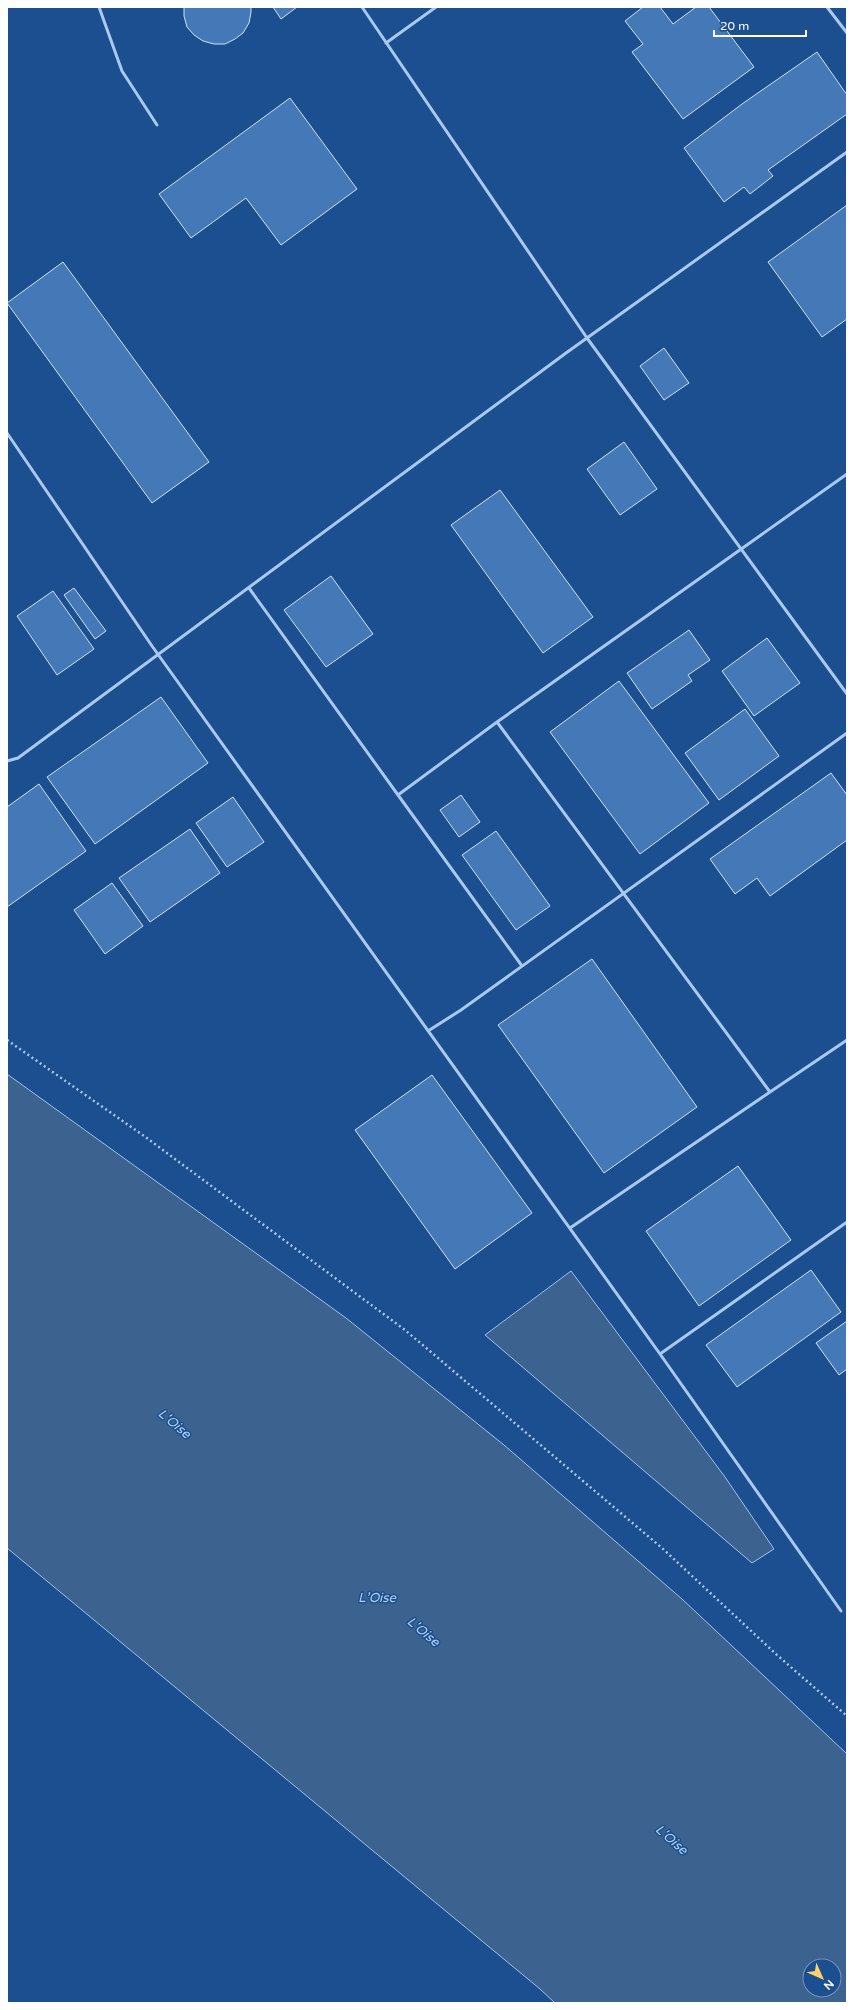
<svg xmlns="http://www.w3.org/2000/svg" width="854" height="2010" viewBox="0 0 854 2010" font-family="'Varela Round',sans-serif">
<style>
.water{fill:#3c6290;stroke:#9cc4f0;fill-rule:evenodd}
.building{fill:#4478b7;stroke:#cfe3fa}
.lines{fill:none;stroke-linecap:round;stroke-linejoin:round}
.path{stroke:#a9c9ee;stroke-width:2.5;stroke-dasharray:2 3;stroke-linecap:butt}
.lane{stroke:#a9c9ee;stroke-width:3}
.labels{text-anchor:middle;stroke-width:3;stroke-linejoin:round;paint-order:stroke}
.water-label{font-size:13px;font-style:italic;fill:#b5d3f5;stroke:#1b4f8f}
</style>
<rect width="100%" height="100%" fill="#1b4f8f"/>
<!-- water -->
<path class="water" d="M7 1074 346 1318 504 1445 682 1599 847 1754V2003H555L540 1989 7 1548ZM810 1966H834V1990H810Z
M571 1271 725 1477 774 1549 752 1563 485 1335Z"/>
<!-- building -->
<path class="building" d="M184 7H251V12L249 23 243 33 235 39 225 44H214L203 41 194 35 187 27 184 16Z
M273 7H297L281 19Z
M643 7H660L673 24 696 7H709L754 67 683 119 632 52 643 44 625 21Z
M817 52 847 95V114L768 170 773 176 750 194 744 187 724 202 684 148 742 104Z
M290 98 357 189 281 245 246 198 191 238 159 194Z
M847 205V319L822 337 768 262Z
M63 262 209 462 152 503 7 303Z
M664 348 689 383 664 400 640 366Z
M624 442 657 489 620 515 587 469Z
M500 490 593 617 543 653 451 525Z
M331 576 373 634 326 667 284 610Z
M74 588 106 631 95 639 64 595Z
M53 591 94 649 57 675 17 616Z
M689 630 710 660 688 675 692 681 652 709 627 673Z
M767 638 800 683 754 716 722 671Z
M619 681 709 803 640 854 550 732Z
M161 697 208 763 95 844 47 777Z
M745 709 779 756 719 800 685 753Z
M831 773 847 795V840L770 896 757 878 735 894 710 859Z
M39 784 86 851 7 907V807Z
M461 795 480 822 459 837 440 810Z
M233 797 264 842 227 867 196 823Z
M190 829 220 873 150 922 119 878Z
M496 831 550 906 516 930 462 855Z
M112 883 143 926 105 954 74 910Z
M592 959 697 1107 604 1173 498 1025Z
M432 1075 532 1213 455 1269 355 1130Z
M738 1166 791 1240 699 1306 646 1231Z
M811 1270 841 1312 737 1387 706 1345Z
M847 1321V1369L839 1375 816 1343Z"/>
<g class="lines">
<!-- path -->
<path class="path" d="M7 1040 144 1136 405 1330 662 1548 777 1655 847 1716"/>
<!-- lane -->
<path class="lane" d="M99 7 122 71 157 125
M362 7 587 338 847 694
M827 7 847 33
M386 43 436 7
M7 433 152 646 660 1354 841 1611
M249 588 398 795 497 722 847 474
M497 722 770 1092 570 1228
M7 761 18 758 566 353 847 152
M398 795 522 966
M428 1031 461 1010 847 733
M770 1092 847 1040
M660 1354 847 1222"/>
</g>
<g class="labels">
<!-- water labels -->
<g class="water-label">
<text transform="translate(175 1423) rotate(40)" y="5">L'Oise</text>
<text x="377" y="1602">L’Oise</text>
<text transform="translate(424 1631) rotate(40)" y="5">L'Oise</text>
<text transform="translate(672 1839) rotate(41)" y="5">L'Oise</text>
</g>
</g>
<!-- border -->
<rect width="854" height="2010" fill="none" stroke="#ffffff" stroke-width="16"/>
<!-- north arrow -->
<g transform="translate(822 1978) rotate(135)"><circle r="19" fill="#1b4f8f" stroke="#7695bc"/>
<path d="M0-3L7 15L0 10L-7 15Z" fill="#ffd166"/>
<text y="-6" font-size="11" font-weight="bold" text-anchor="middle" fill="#ffffff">N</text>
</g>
<!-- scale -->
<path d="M714 30v6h92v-6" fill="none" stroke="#ffffff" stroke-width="2"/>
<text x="720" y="30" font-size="12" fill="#ffffff" stroke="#1b4f8f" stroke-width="3" paint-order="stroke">20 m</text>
</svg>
